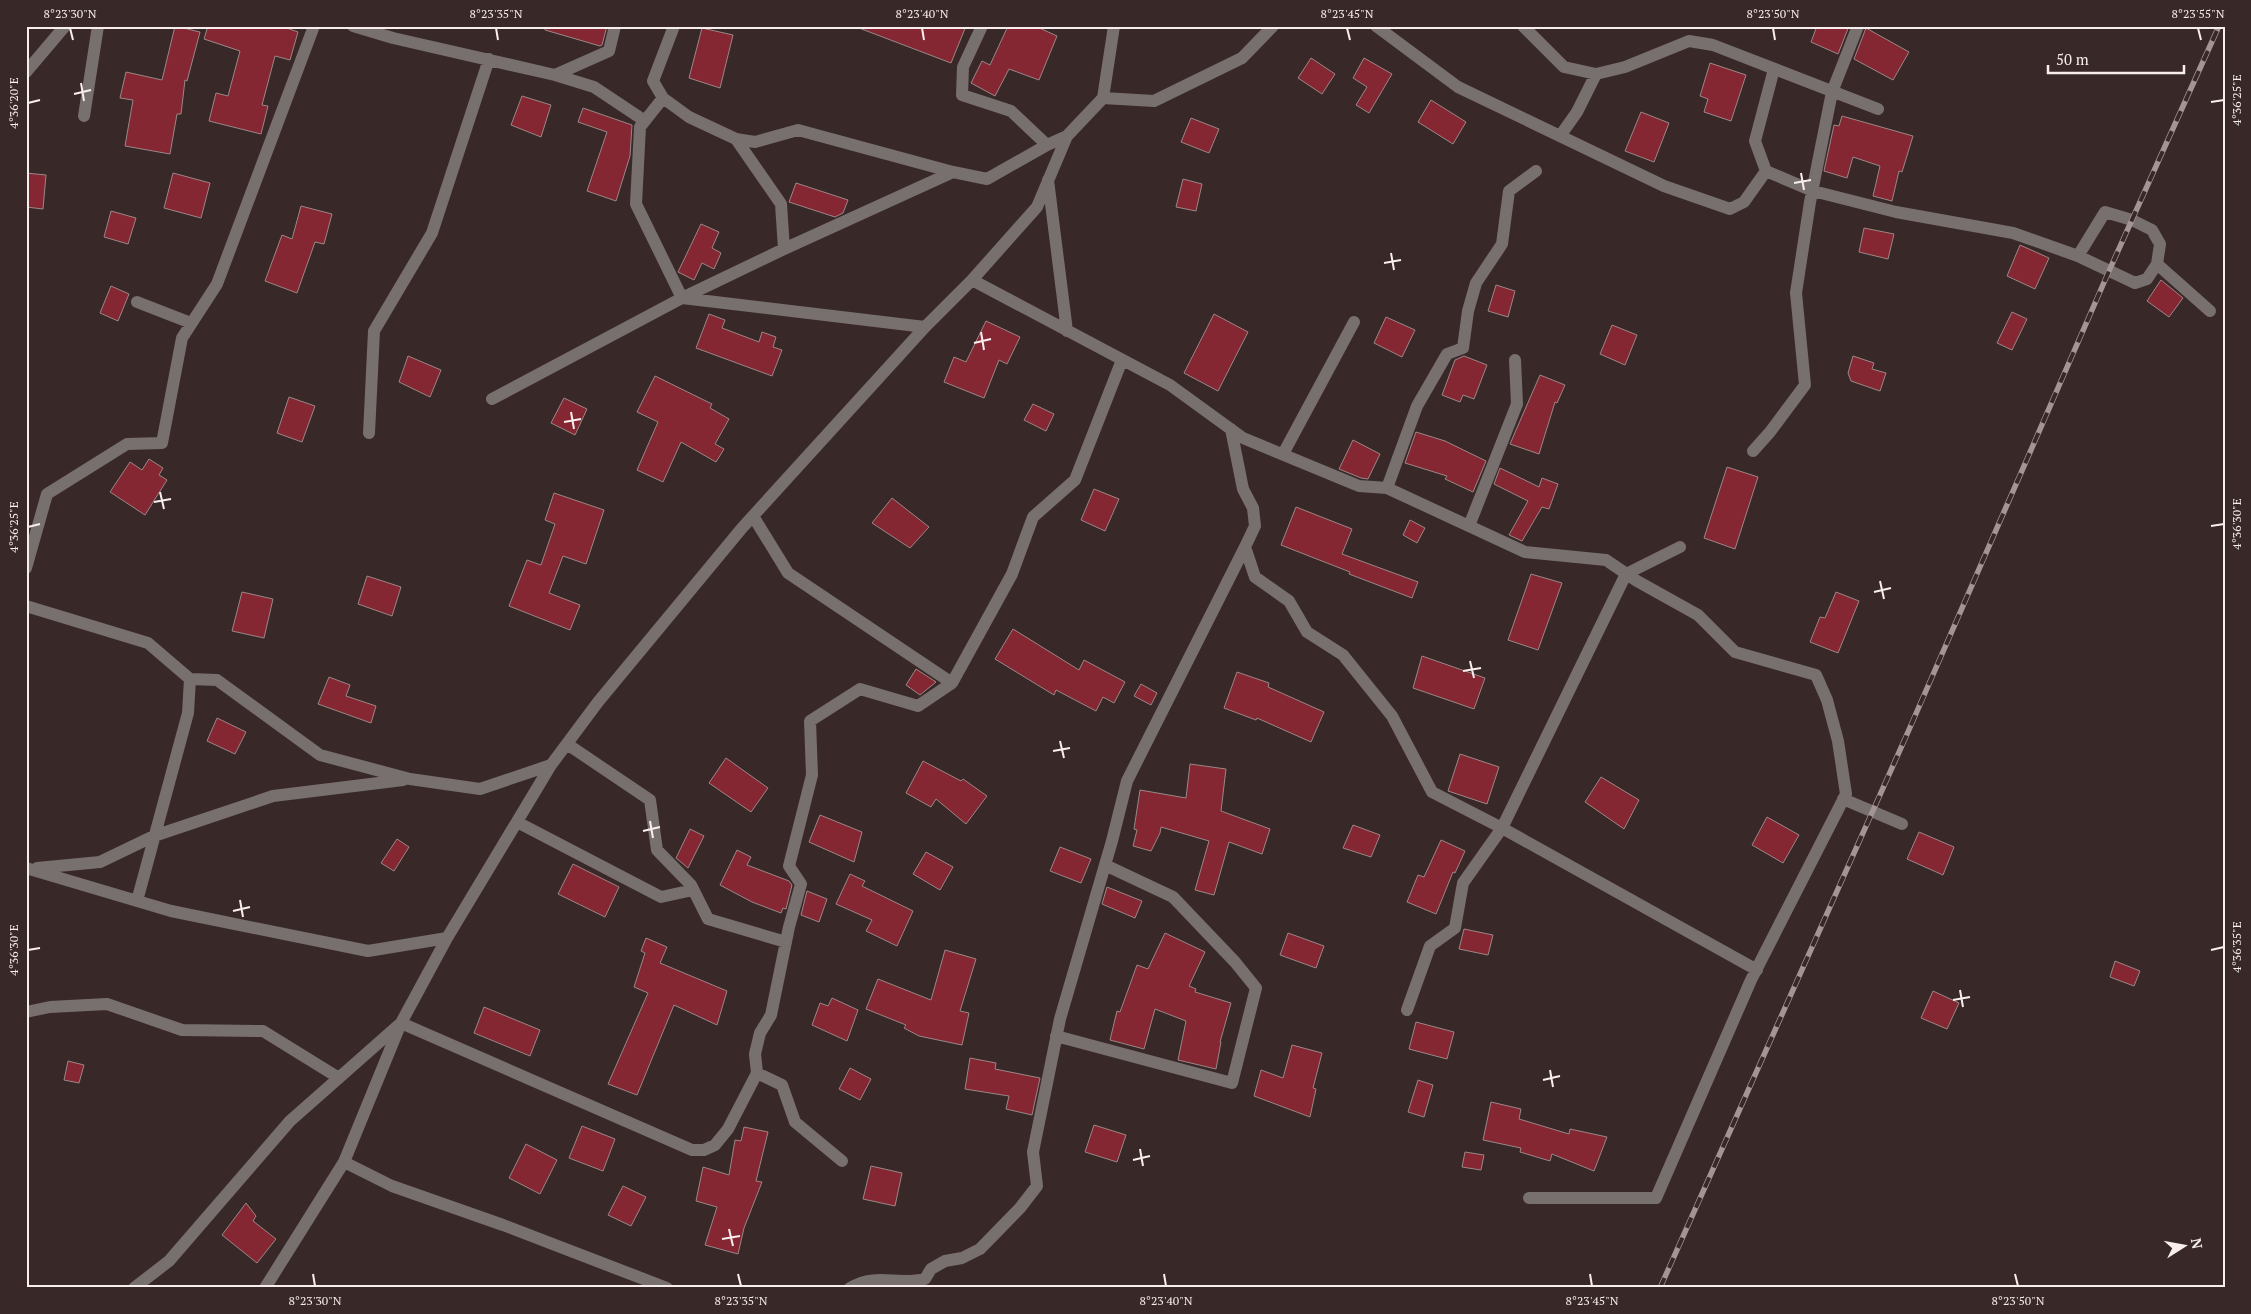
<svg xmlns="http://www.w3.org/2000/svg" width="2251" height="1314" viewBox="0 0 2251 1314" font-family="'PT Serif',serif">
<style>
.building{fill:#842732;stroke:#9b8787}
.lines{fill:none;stroke-linecap:round;stroke-linejoin:round}
.minor{stroke:#786f6f;stroke-width:12}
.rail-casing{stroke:#a39595;stroke-width:5.5}
.rail{stroke:#392828;stroke-width:4;stroke-dasharray:11;stroke-linecap:butt}
.ticks{fill:none;stroke:#f9eeee;stroke-width:2}
.neatline{fill:none;stroke:#f9eeee;stroke-width:2}
.ticks-label{font-size:12px;text-anchor:middle;fill:#f9eeee}
</style>
<rect width="100%" height="100%" fill="#392828"/>
<!-- building -->
<path class="building" d="M175 26 200 32 187 81 185 80 181 114H177L170 154 125 146 133 100 120 98 126 72 162 80Z
M208 26H281L298 32 290 60 275 56 262 105 268 106 261 134 209 121 216 93 228 96 240 51 204 39Z
M545 26H607L602 45 600 46 545 30Z
M859 26H966L951 63 859 28Z
M1008 26H1035L1057 36 1039 80 1009 69 995 96 971 83 982 61 990 65Z
M1817 26H1849L1838 54 1811 42Z
M702 28 733 35 720 88 689 78Z
M1866 28 1909 52 1893 80 1854 59Z
M1311 58 1335 74 1322 94 1298 78Z
M1364 58 1392 74 1369 113 1356 105 1367 87 1353 78Z
M1710 63 1746 75 1731 121 1704 112 1708 99 1700 96Z
M522 96 551 105 541 137 511 125Z
M1431 100 1466 122 1453 144 1418 122Z
M583 108 632 125 630 156 616 201 587 191 607 132 578 122Z
M1641 112 1669 123 1654 162 1625 151Z
M1842 116 1913 136 1902 172 1899 171 1892 201 1873 196 1880 166 1853 157 1847 178 1824 171 1834 125 1839 126Z
M1191 118 1219 129 1209 153 1181 142Z
M26 173 46 175 43 209 26 207Z
M173 173 210 183 201 218 164 208Z
M1183 179 1202 184 1196 211 1176 207Z
M796 183 848 200 843 213 835 217 789 202Z
M301 206 332 214 324 244 315 242 297 293 265 281 282 235 292 239Z
M111 211 136 218 128 244 104 237Z
M701 224 719 232 712 248 721 253 714 269 702 263 694 280 678 272Z
M1864 228 1894 234 1888 259 1859 252Z
M2020 245 2049 258 2035 289 2007 276Z
M2161 280 2183 298 2169 317 2147 301Z
M1496 285 1515 291 1508 317 1488 311Z
M111 286 129 294 118 321 100 313Z
M2012 312 2027 319 2012 350 1997 343Z
M709 314 725 320 722 328 759 342 762 332 776 337 773 347 782 350 772 376 696 348Z
M1214 314 1248 332 1218 391 1184 373Z
M1386 317 1415 330 1402 357 1374 343Z
M986 321 1020 337 1007 364 999 360 984 398 944 382 954 357 966 362Z
M1612 325 1637 335 1625 365 1600 354Z
M408 356 441 370 430 397 399 382Z
M1464 356 1487 365 1474 399 1463 395 1460 402 1442 395 1455 360Z
M1853 356 1874 363 1872 369 1886 373 1880 391 1851 381 1848 373Z
M1540 375 1565 385 1557 403 1555 402 1539 454 1510 444Z
M655 376 712 404 710 408 729 419 715 444 724 449 716 462 681 442 663 482 637 470 658 422 637 412Z
M289 397 315 406 302 442 277 433Z
M564 398 587 409 575 435 551 423Z
M1033 404 1054 414 1046 431 1024 420Z
M1416 432 1445 441 1486 461 1473 492 1445 479 1447 476 1405 463Z
M1353 440 1380 454 1368 479 1361 478 1339 469Z
M149 459 163 468 159 475 167 480 145 515 110 492 130 462 142 470Z
M1727 467 1758 477 1735 549 1704 538Z
M1500 468 1539 487 1542 478 1558 484 1549 509 1542 507 1522 541 1509 535 1528 501 1494 484Z
M1094 489 1119 499 1105 531 1081 520Z
M554 493 604 510 586 564 563 556 549 593 580 605 570 630 509 606 527 560 541 565 555 524 545 520Z
M892 498 929 527 910 548 872 523Z
M1296 507 1352 529 1342 554 1418 582 1412 598 1349 574 1350 572 1281 545Z
M1410 520 1425 528 1417 543 1403 535Z
M1531 574 1562 583 1538 650 1508 640Z
M367 576 401 587 392 616 358 604Z
M242 592 273 599 264 638 232 631Z
M1836 592 1859 601 1838 653 1810 642 1820 617 1825 618Z
M1013 629 1079 670 1084 660 1125 682 1114 703 1103 697 1096 711 1056 690 1054 695 995 659Z
M1422 656 1485 678 1474 709 1413 688Z
M916 669 936 682 920 695 906 685Z
M1237 672 1269 683 1268 687 1324 712 1311 742 1257 718 1256 720 1224 708Z
M329 677 350 685 346 696 376 706 371 723 318 704Z
M1141 684 1157 693 1151 705 1134 696Z
M217 718 246 732 235 754 207 741Z
M1460 754 1499 767 1487 804 1448 791Z
M726 758 768 788 751 812 709 783Z
M923 761 961 781 963 779 987 796 966 824 936 799 931 807 906 793Z
M1190 764 1226 769 1221 811 1270 829 1262 854 1229 842 1214 895 1195 890 1209 841 1161 827 1160 833 1151 851 1133 846 1137 830 1134 829 1140 790 1186 798Z
M1601 777 1639 800 1624 829 1585 802Z
M820 815 862 832 854 862 809 842Z
M1767 817 1799 835 1783 863 1752 845Z
M1353 825 1380 835 1371 857 1343 848Z
M690 829 704 836 688 868 676 858Z
M1919 832 1954 847 1943 875 1907 859Z
M397 839 409 847 394 871 381 863Z
M1441 840 1465 851 1455 873 1453 872 1436 914 1407 902 1418 875 1424 877Z
M1060 847 1091 859 1081 883 1050 871Z
M737 850 751 857 747 865 789 881 792 885 786 909 783 908 781 913 752 902 720 885Z
M926 852 953 867 940 890 913 874Z
M573 864 619 887 605 917 558 894Z
M850 874 865 881 862 886 913 911 897 946 866 931 872 920 836 904Z
M1107 887 1142 901 1135 918 1102 904Z
M807 891 827 899 819 922 801 915Z
M1464 929 1493 935 1488 955 1459 949Z
M1165 933 1205 952 1189 986 1196 989 1195 992 1231 1003 1220 1042H1221L1216 1069 1178 1060 1186 1021 1155 1009 1144 1049 1110 1040 1117 1011 1120 1012 1137 965 1148 969Z
M1288 933 1324 946 1316 968 1280 955Z
M646 938 667 947 660 963 727 991 717 1025 674 1005 637 1095 608 1084 648 993 634 987 645 953 641 951Z
M945 950 976 959 960 1011 969 1013 962 1045 919 1036 904 1028 906 1025 866 1009 878 979 931 1000Z
M2115 961 2140 971 2134 986 2110 977Z
M1933 991 1959 1003 1947 1029 1921 1018Z
M832 998 858 1010 847 1041 812 1025 820 1003 828 1006Z
M484 1007 540 1030 530 1056 474 1033Z
M1416 1022 1454 1032 1447 1059 1409 1049Z
M1292 1045 1322 1053 1313 1088 1316 1089 1310 1117 1254 1096 1261 1070 1283 1078Z
M970 1058 996 1063 995 1069 1040 1078 1032 1115 1006 1109 1009 1096 965 1089Z
M68 1061 84 1065 79 1083 64 1080Z
M850 1068 871 1079 860 1100 839 1089Z
M1418 1080 1433 1085 1424 1117 1408 1112Z
M1491 1102 1521 1109 1519 1119 1569 1134 1570 1129 1607 1137 1594 1171 1552 1154 1550 1161 1520 1152 1521 1148 1483 1140Z
M1094 1125 1126 1135 1117 1162 1085 1152Z
M582 1126 615 1139 603 1171 569 1158Z
M744 1127 768 1132 756 1181 762 1182 744 1228 738 1254 705 1245 717 1207 696 1201 703 1167 729 1175 735 1140 741 1141Z
M526 1144 557 1160 540 1194 509 1178Z
M1465 1152 1484 1155 1481 1170 1462 1167Z
M871 1166 902 1173 895 1206 863 1199Z
M623 1186 646 1197 631 1226 608 1215Z
M246 1203 256 1216 253 1221 276 1239 257 1263 222 1235Z"/>
<g class="lines">
<!-- minor -->
<path class="minor" d="M353 26 393 38 555 75 609 51 615 26
M674 26 653 81 663 98 640 127 636 204 682 298 925 327
M982 26 963 67 962 95 1011 111 1047 145
M1376 26 1458 87 1664 186 1730 209 1744 202 1766 171 1813 191 1896 212 2013 233 2078 256 2135 283 2147 279 2157 264 2210 311
M1523 26 1564 67 1596 74
M26 72 65 26
M555 75 594 87 645 121
M663 98 689 117 736 139 755 142 798 130 953 172 987 179 1047 145 1067 136
M1103 98 1154 101 1242 58 1273 26
M84 116 98 26
M1560 136 1577 112 1596 74 1625 67 1689 41 1713 45 1878 109
M736 139 781 204 784 249
M1766 171 1755 141 1774 69
M1048 180 1067 331
M2078 256 2105 212 2132 220 2152 230 2160 244 2157 264
M972 280 1170 385 1243 438 1359 486 1387 488 1525 552 1606 560 1637 581 1698 615 1735 652 1816 675 1827 700 1838 741 1846 794 1751 980 1656 1198H1529
M137 302 191 323
M492 399 682 298 784 249 953 172
M1231 429 1243 489 1253 508 1255 526 1245 547
M369 433 374 331 432 233 489 59
M1753 451 1770 432 1805 385 1796 293 1810 202 1832 92 1858 26
M1283 454 1354 322
M1387 488 1417 406 1447 354 1463 348 1468 311 1476 283 1502 244 1509 191 1536 171
M753 516 788 573 952 683 1012 574 1033 517 1075 480 1122 360
M1469 526 1517 404 1515 360
M1680 547 1626 574 1502 828 1757 970
M26 568 47 494 127 444 162 443 182 338 217 284 314 26
M26 606 148 643 190 679
M567 744 650 800 657 850 691 885 708 919 786 942
M1843 799 1902 824
M517 822 661 897 693 890
M26 868 171 911 368 951 447 938
M37 868 100 862 154 836 273 796 403 780
M137 901 188 713 190 679 217 680 320 755 410 779 480 789 551 765
M26 1012 50 1007 107 1004 182 1030 263 1031 339 1078
M1056 1036 1232 1083 1256 988 1235 962 1173 897 1105 865
M757 1073 782 1085 795 1122 842 1161
M344 1162 392 1186 503 1225 667 1288
M134 1288 169 1261 290 1121 401 1023 692 1150H704L715 1145 728 1129 757 1073 755 1054 760 1033 771 1015 789 927 801 884 789 866 812 775 810 721 860 689 918 706 952 683
M265 1288 344 1162 401 1023 447 938 551 765 598 702 742 528 925 327 972 280 1037 207 1067 136 1103 98 1114 26
M850 1288C878 1272 895 1286 925 1279L931 1269 945 1261 962 1258 980 1249 1020 1208 1037 1186 1033 1152 1060 1019 1112 841 1127 781 1245 547 1255 577 1289 601 1307 632 1343 655 1392 716 1432 792 1502 828 1463 883 1455 928 1430 946 1407 1010"/>
<defs>
<path id="rail" d="M1660 1288 1908 732 2109 271 2219 26"/>
</defs>
<!-- rail casing -->
<use href="#rail" class="rail-casing"/>
<!-- rail -->
<use href="#rail" class="rail"/>
</g>
<!-- ticks -->
<path class="ticks" d="M70 28 73 40M496 28 498 40M922 28 924 40M1347 28 1350 40M1773 28 1775 40M2198 28 2201 40M81 83 84 101M74 94 91 90M2211 102 2224 100M28 103 40 100M1801 173 1804 190M1794 183 1811 180M1391 253 1394 270M1384 263 1401 260M981 332 984 350M974 343 991 339M571 412 574 429M564 422 581 419M160 492 164 509M154 502 171 499M2211 526 2224 524M28 527 40 524M1880 581 1884 599M1874 592 1891 588M1470 661 1474 678M1463 671 1481 668M1060 741 1064 758M1053 751 1070 748M650 821 653 838M643 831 660 827M240 900 243 917M233 911 250 907M28 950 40 948M2211 950 2224 947M1960 990 1963 1007M1953 1000 1970 997M1550 1070 1553 1087M1543 1080 1560 1076M1140 1149 1143 1166M1133 1160 1150 1156M729 1229 733 1246M722 1239 740 1236M313 1274 315 1286M738 1274 741 1286M1164 1274 1166 1286M1590 1274 1592 1286M2015 1274 2018 1286"/>
<!-- border -->
<rect width="2251" height="1314" fill="none" stroke="#392828" stroke-width="55"/>
<!-- north arrow -->
<g transform="translate(2184 1246) rotate(79)" stroke="#392828" stroke-width="4" paint-order="stroke">
<path d="M0-4L9 19L0 12L-9 19Z" fill="#f9eeee"/>
<text y="-8" font-size="14" font-weight="bold" text-anchor="middle" fill="#f9eeee">N</text>
</g>
<!-- scale -->
<path d="M2048 65v8h136v-8" fill="none" stroke="#f9eeee" stroke-width="2.5"/>
<text x="2056" y="65" font-size="15" fill="#f9eeee" stroke="#392828" stroke-width="4" paint-order="stroke">50 m</text>
<rect x="28" y="28" width="2196" height="1258" class="neatline"/>
<g class="ticks-label">
<text x="70" y="18">8°23'30"N</text>
<text x="496" y="18">8°23'35"N</text>
<text x="922" y="18">8°23'40"N</text>
<text x="1347" y="18">8°23'45"N</text>
<text x="1773" y="18">8°23'50"N</text>
<text x="2198" y="18">8°23'55"N</text>
<text transform="translate(2237 100) rotate(-90)" y="4">4°36'25"E</text>
<text transform="translate(14 103) rotate(-90)" y="4">4°36'20"E</text>
<text transform="translate(2237 524) rotate(-90)" y="4">4°36'30"E</text>
<text transform="translate(14 527) rotate(-90)" y="4">4°36'25"E</text>
<text transform="translate(2237 947) rotate(-90)" y="4">4°36'35"E</text>
<text transform="translate(14 950) rotate(-90)" y="4">4°36'30"E</text>
<text x="315" y="1305">8°23'30"N</text>
<text x="741" y="1305">8°23'35"N</text>
<text x="1166" y="1305">8°23'40"N</text>
<text x="1592" y="1305">8°23'45"N</text>
<text x="2018" y="1305">8°23'50"N</text>
</g>
</svg>
